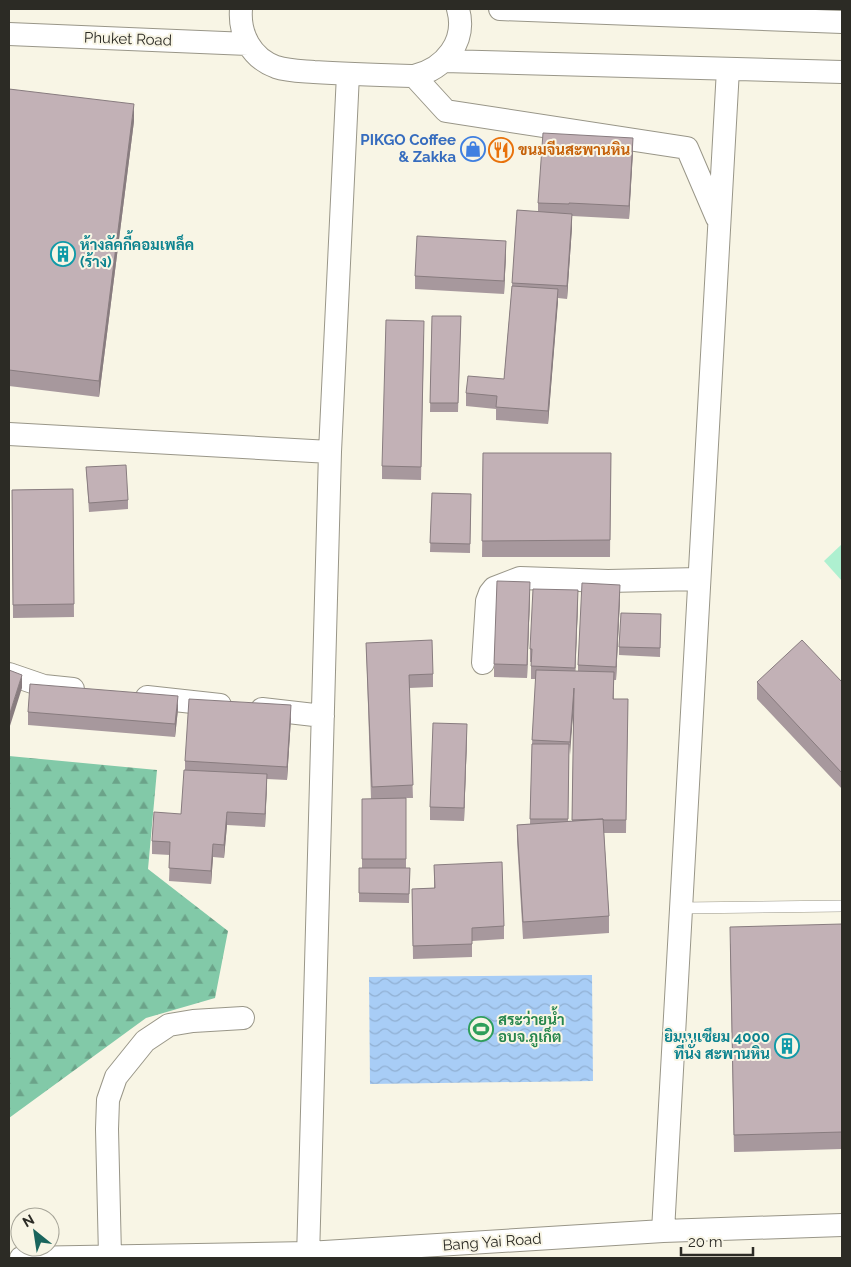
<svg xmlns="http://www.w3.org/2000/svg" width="851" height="1267" viewBox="0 0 851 1267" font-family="Raleway,Sarabun,sans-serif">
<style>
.forest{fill:url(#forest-firs)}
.pitch{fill:#aef0d0}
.water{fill:url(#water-waves)}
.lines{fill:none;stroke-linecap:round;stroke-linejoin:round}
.service-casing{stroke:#999688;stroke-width:12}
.minor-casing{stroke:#999688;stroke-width:24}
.service{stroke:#fff;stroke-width:11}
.minor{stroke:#fff;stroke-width:22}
.wall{fill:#a7989d;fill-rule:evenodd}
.shaded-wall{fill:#887c7f}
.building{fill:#c2b1b6;stroke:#887c7f}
.labels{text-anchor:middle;stroke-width:4;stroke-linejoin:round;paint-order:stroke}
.street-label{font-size:15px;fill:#2c2b25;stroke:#f8f5e5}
.shop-label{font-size:15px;font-weight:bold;fill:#366cbe;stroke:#f8f5e5;text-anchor:end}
.food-label{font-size:15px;font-weight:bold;fill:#c56008;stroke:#f8f5e5;text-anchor:start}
.culture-label{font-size:15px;font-weight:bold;fill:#0d838f;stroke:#f8f5e5;text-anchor:start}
.leisure-label{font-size:15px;font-weight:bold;fill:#27864d;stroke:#f8f5e5;text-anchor:start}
</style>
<defs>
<pattern id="forest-firs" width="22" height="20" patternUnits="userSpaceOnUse" patternTransform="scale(1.25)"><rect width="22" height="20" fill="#82c9a8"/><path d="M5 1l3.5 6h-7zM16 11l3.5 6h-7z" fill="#6ba389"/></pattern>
<pattern id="water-waves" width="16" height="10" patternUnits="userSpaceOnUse" patternTransform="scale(1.25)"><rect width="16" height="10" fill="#a8cdf6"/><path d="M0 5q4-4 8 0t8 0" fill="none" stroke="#91b0d3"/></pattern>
</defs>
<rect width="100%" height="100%" fill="#f8f5e5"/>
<!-- forest -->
<path class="forest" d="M9 756 157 770 148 869 228 931 215 998 146 1018 9 1118Z"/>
<!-- pitch -->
<path class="pitch" d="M842 544V581L824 561Z"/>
<!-- water -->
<path class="water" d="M592 975 593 1081 370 1084 369 977Z"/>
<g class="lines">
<defs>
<path id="service" d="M681 908 842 906"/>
<path id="minor" d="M241 9C239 34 251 58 276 67 288 71 302 71 314 72 347 74 381 75 414 76 445 69 467 41 458 9
M500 9 842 22
M9 34 248 44
M444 61 842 72
M414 76 446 111 687 148 717 218
M9 434 330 452
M483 663 487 601 490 593 494 588 520 578 608 581 699 579
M9 674 44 686 73 689
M147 697 220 705
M262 709 323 716
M663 1231 728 69
M110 1256 107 1129 108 1100 116 1077 145 1041 169 1025 193 1021 243 1018
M21 1258 308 1253 663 1231 842 1225
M308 1258 330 452 348 74"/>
</defs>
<!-- service casing -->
<use href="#service" class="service-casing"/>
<!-- minor casing -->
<use href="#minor" class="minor-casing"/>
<!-- service -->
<use href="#service" class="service"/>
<!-- minor -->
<use href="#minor" class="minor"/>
</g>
<!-- wall -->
<path class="wall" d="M9 89 134 121 99 397 9 386Z
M633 151 629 219 572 216V227L567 299 558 298 548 424 496 420V409L466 406V393L504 379 512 286 517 210 538 212V203Z
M506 254 504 294 415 289V276Z
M432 316H461L458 412H430Z
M424 334 421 480 382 479V466Z
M483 453H611L610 557H482Z
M86 467 128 500V509L89 512Z
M73 489 74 617 13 618 12 490Z
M432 493 471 494 470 553 430 552Z
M530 595 527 678 494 677V664Z
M620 598 616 680H614V699H628L626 833H604L609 916V933L523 939 517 841V825L530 824 532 744 536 679H531V662H530V649L578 603 575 671H578V665ZM574 705 572 821H568L569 755Z
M661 614 660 657 619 655V647Z
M366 643 433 674V687L409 688 413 798H406V868H410L409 903 359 902V893L362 868V799H371Z
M757 682H842V789L757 699Z
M178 709 175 737 28 725V712Z
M291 718 287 780 267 779 265 827 227 825 224 858 213 857 211 884 169 881 170 855 152 854V841L181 814 185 770V761Z
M467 737 464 821 430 820V807Z
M434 865 504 926V939L472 941V957L413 959 412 889 434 888Z
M842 924V1149L734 1152 730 944Z"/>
<!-- shaded-wall -->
<path class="shaded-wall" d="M134 104V121L99 397V381Z
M633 138V151L629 219V206Z
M572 214V227L567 299V286Z
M506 241V254L504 294V281Z
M558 289V302L548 424V411Z
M530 582V595L527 678V665Z
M620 585V598L616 680V667Z
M578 590V603L575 681V668Z
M22 675V688L9 729V716Z
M574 688V701L570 755V742Z
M178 696V709L175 737V724Z
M291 705V718L287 780V767Z
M467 724V737L464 821V808Z
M267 774V787L265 827V814Z
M227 812V825L224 858V845Z
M213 844V857L211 884V871Z"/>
<!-- building -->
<path class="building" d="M9 89 134 104 99 381 9 370Z
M543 133 633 138 629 206 569 203V204L538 203Z
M517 210 572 214 567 286 512 283Z
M417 236 506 241 504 281 415 276Z
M512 286 558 289 548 411 496 407 497 396 466 393 468 376 504 379Z
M432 316H461L458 403H430Z
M386 320 424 321 421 467 382 466Z
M483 453H611L610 540 482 541Z
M126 465 128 500 89 503 86 467Z
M73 489 74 604 13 605 12 490Z
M432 493 471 494 470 544 430 543Z
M497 581 530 582 527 665 494 664Z
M582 583 620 585 616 667 578 665Z
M533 589 578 590 575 668 531 666 532 649H530Z
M621 613 661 614 660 648 619 647Z
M432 640 433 674 409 675 413 785 372 787 366 643Z
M802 640 842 682V773L757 682Z
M9 670 22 675 9 716Z
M536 670 614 672 613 699H628L626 820H603V819L572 820 574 688 570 742 532 740Z
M30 684 178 696 175 724 28 712Z
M189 699 291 705 287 767 185 761Z
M433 723 467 724 464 808 430 807Z
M532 744H569L568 819H530Z
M184 770 267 774 265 814 227 812 224 845 213 844 211 871 169 868 170 842 152 841 154 812 181 814Z
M406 798V859H362V799Z
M603 819 609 916 523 922 517 825Z
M502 862 504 926 472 928V944L413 946 412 889 435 888 434 865Z
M359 868H410L409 894 359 893Z
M842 924V1132L734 1135 730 927Z"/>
<!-- icons -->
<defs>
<symbol id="shop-ring" viewBox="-11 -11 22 22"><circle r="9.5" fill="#f8f5e5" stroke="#3f7fe0" stroke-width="1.5"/><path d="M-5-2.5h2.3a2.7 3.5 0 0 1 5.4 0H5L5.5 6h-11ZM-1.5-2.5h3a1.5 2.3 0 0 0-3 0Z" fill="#3f7fe0"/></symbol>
<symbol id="restaurant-ring" viewBox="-11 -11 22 22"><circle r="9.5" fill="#f8f5e5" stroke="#e8710a" stroke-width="1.5"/><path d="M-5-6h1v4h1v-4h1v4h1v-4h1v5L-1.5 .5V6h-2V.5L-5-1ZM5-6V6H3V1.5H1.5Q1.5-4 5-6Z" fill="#e8710a"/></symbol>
<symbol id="building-ring" viewBox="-11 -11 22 22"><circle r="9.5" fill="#f8f5e5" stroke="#0f9aa8" stroke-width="1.5"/><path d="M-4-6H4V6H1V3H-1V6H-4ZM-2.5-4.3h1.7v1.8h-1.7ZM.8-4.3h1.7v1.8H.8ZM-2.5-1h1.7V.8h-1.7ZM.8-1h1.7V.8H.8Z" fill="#0f9aa8"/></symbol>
<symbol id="stadium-ring" viewBox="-11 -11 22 22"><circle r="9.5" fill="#f8f5e5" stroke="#2e9e5b" stroke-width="1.5"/><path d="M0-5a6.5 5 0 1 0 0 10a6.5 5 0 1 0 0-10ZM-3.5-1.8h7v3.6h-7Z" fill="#2e9e5b"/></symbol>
</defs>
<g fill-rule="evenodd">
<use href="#shop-ring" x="459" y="135" width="28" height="28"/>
<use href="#restaurant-ring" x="487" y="136" width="28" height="28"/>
<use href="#building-ring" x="49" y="240" width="28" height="28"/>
<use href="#stadium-ring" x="467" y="1015" width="28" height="28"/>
<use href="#building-ring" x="773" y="1032" width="28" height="28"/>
</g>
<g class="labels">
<!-- street labels -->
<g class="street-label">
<text transform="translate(128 39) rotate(2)" y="5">Phuket Road</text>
<text transform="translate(492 1242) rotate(-4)" y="5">Bang Yai Road</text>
</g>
<!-- shop labels -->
<g class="shop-label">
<text x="456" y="145">PIKGO Coffee<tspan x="456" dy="17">&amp; Zakka</tspan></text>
</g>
<!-- food labels -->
<g class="food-label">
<text x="518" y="155">ขนมจีนสะพานหิน</text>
</g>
<!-- culture labels -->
<g class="culture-label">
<text x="80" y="250">ห้างลัคกี้คอมเพล็ค<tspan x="80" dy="17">(ร้าง)</tspan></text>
<text x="770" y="1042" text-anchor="end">ยิมเนเซียม 4000<tspan x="770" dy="17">ที่นั่ง สะพานหิน</tspan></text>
</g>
<!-- leisure labels -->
<g class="leisure-label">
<text x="498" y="1025">สระว่ายน้ำ<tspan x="498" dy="17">อบจ.ภูเก็ต</tspan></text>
</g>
</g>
<!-- border -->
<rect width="851" height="1267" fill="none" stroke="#2c2b25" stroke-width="20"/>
<!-- north arrow -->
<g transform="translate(35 1232) rotate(330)"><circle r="24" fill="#f8f5e5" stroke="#a6a498"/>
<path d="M0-4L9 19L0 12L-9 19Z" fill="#1a655d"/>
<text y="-8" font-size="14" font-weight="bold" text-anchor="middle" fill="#2c2b25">N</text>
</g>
<!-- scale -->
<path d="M681 1247v8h72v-8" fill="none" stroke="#2c2b25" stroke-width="2.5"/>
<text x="688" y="1247" font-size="15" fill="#2c2b25" stroke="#f8f5e5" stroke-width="4" paint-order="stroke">20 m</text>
</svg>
